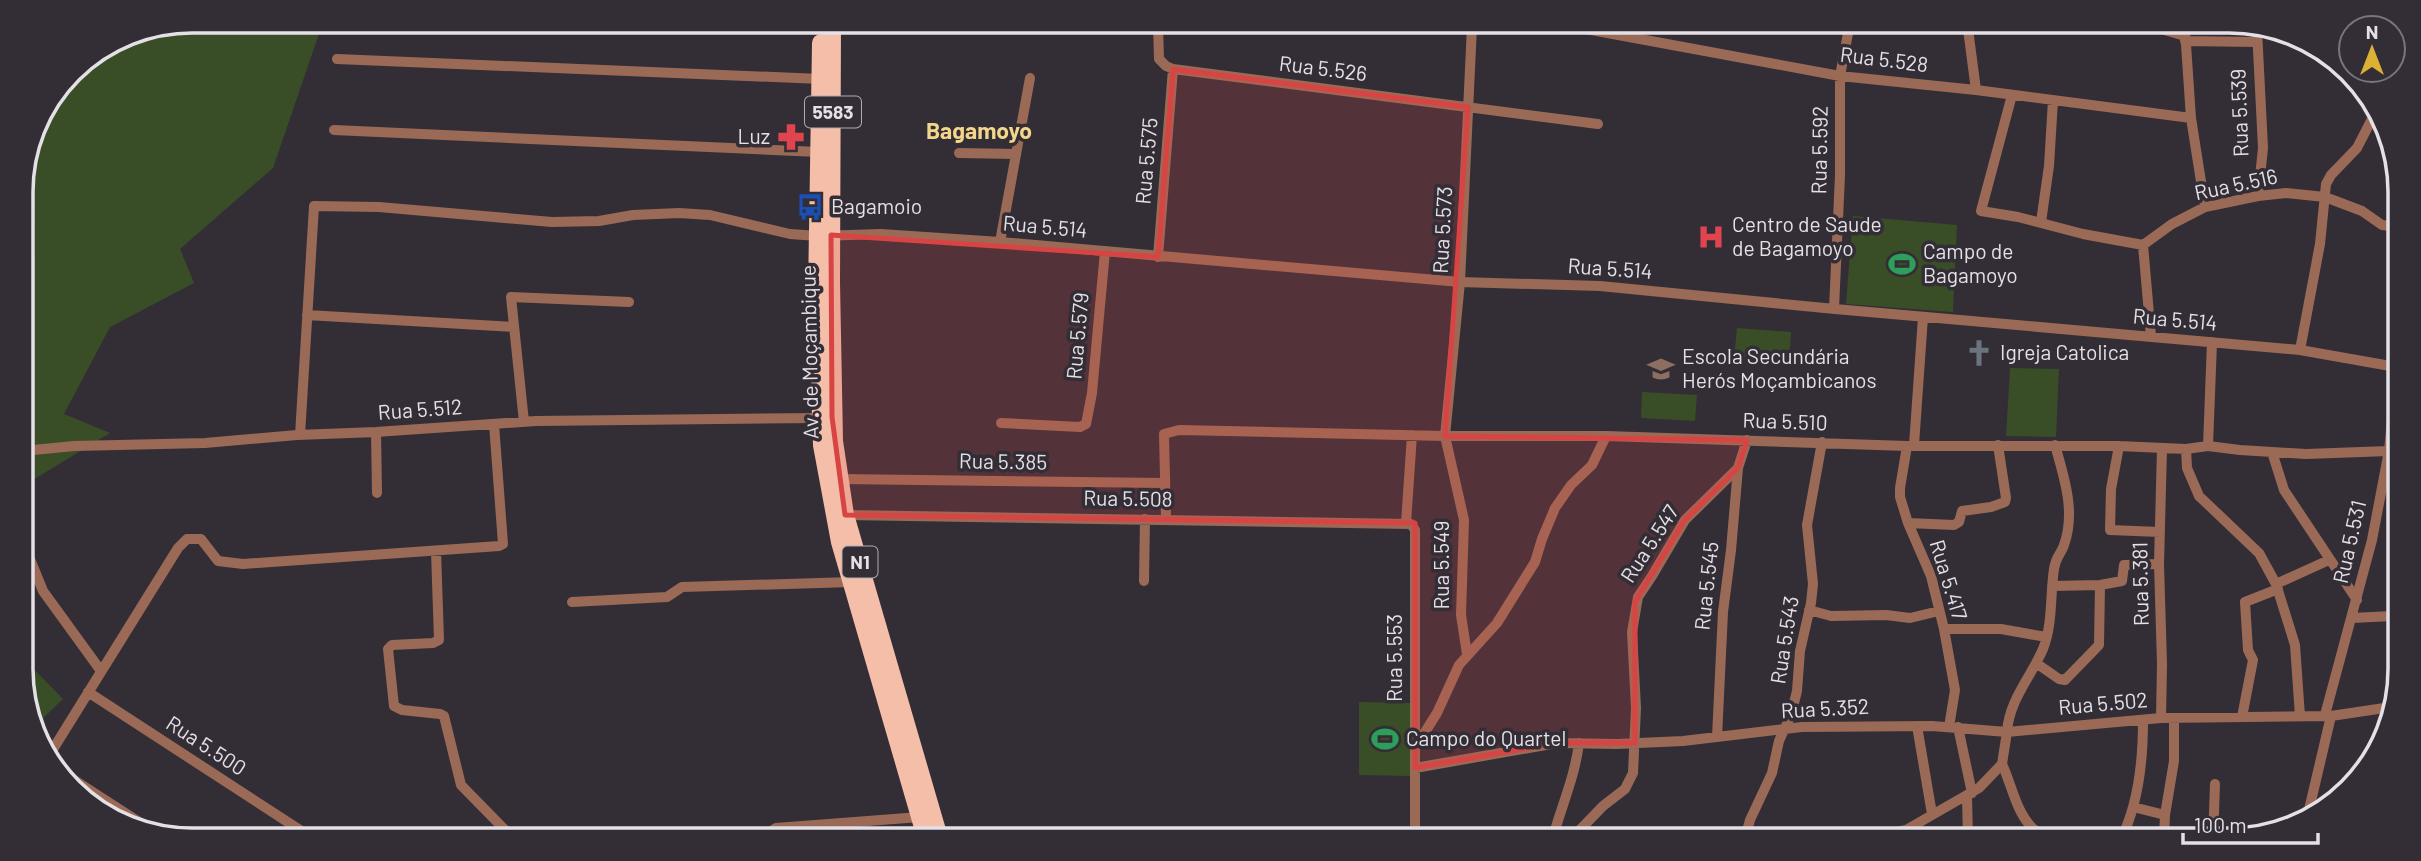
<svg xmlns="http://www.w3.org/2000/svg" width="2421" height="861" viewBox="0 0 2421 861" font-family="Barlow,sans-serif">
<style>
.green{fill:#394e27}
.lines{fill:none;stroke-linecap:round;stroke-linejoin:round}
.minor{stroke:#9b6a56;stroke-width:10}
.trunk{stroke:#f4bea9;stroke-width:18}
.marked{fill:#d84444;fill-opacity:0.2;stroke:#d84444;stroke-width:5;stroke-linejoin:round}
.labels{text-anchor:middle;stroke-width:7;stroke-linejoin:round;paint-order:stroke}
.shield{fill:#332e36;stroke:#afabb1;stroke-width:2}
.shield-label{font-size:19px;font-weight:bold;fill:#e4e0e6}
.street-label{font-size:21px;fill:#e4e0e6;stroke:#332e36}
.poi-label{font-size:21px;fill:#e4e0e6;stroke:#332e36;text-anchor:start}
.neighbourhood-label{font-size:23px;font-weight:bold;fill:#f3d68a;stroke:#332e36}
.rim{fill:none;stroke:#e4e0e6;stroke-width:3.5}
</style>
<rect width="100%" height="100%" fill="#332e36"/>
<!-- green -->
<path class="green" d="M192 21 323 22 273 168 180 249 194 283 110 327 64 414 110 433 23 486 21 181 38 117 79 64 127 34Z
M1853 216 1957 225 1953 312 1846 304Z
M1737 328 1791 332 1789 364 1734 360Z
M2010 368 2059 369 2056 437 2006 436Z
M1642 392 1697 395 1695 421 1641 418Z
M24 659 63 699 36 725 24 702Z
M1359 702 1412 703 1411 776 1359 775Z"/>
<g class="lines">
<!-- minor -->
<path class="minor" d="M1158 25 1159 59 1166 66 1173 69 1598 124
M1575 27 1840 76 1976 90 2191 118
M1968 29 1976 90
M2161 29 2185 36
M2185 30 2191 118 2205 207
M2257 30 2263 148 2258 196
M2185 41 2257 42
M337 59 821 79
M2350 75 2359 82
M2012 95 1981 211 2018 217 2083 234 2143 245
M334 130 819 152
M959 153 1016 154
M2041 222 2049 166 2053 100
M1000 242 1030 78
M2143 245 2172 224 2205 207 2258 196 2286 193 2325 197 2362 211 2382 225 2398 227
M2143 245 2151 337
M1158 257 1173 69
M1834 309 1840 175V76L1849 28
M307 315 514 327
M2396 346V339
M2300 350 2320 244 2326 184 2331 175 2357 148 2374 115
M524 422 511 297 629 302
M1001 423 1080 427 1086 424 1092 393 1105 251
M376 432 377 493
M300 435 314 206 379 207 552 222 599 221 633 215 679 213 710 215 790 234 818 236 881 234 1000 242 1460 282 1600 286 1835 309 2300 350 2396 367
M1914 445 1923 317
M1907 446 1900 488V497L1908 523 1931 576 1944 629 1955 690 1949 727
M2119 446 2111 489 2110 530 2160 532
M2208 446 2212 342
M2186 449 2187 468 2199 496 2259 553 2276 584 2295 645 2300 716
M23 451 74 446 205 443 297 435 376 432 536 421 819 418
M2272 452 2284 490 2357 600
M840 479 1165 483
M845 515 1411 524 1415 530V836
M1166 519 1164 434 1179 430 1445 436H1606L1907 446H2119L2186 449 2208 446 2240 450 2306 454 2389 451
M1406 523 1412 435
M1908 523 1954 525 1959 522 1962 511 1991 507 2005 502 2006 498 1998 445
M23 542 43 591 101 671
M436 551 439 640 433 643 392 645 388 649 394 706 402 710 440 714 444 716 461 785 508 833
M1144 581 1145 519
M2276 584 2329 560
M2052 586 2100 585 2122 581 2124 565 2159 564
M572 602 667 597 682 587 852 582
M1809 610 1831 616 1886 615 1910 618 1939 611
M2352 618 2392 616
M1944 629H2001L2046 637
M1467 654 1461 615 1464 520 1445 436 1460 282 1472 26
M2036 663 2059 679 2065 680 2099 645 2100 585
M88 692 303 832
M2325 715 2372 540 2389 451 2396 375
M2242 717 2253 660 2248 650 2245 602 2278 589
M2161 718 2162 664 2159 564 2162 448
M1917 726 1932 814
M1958 727 1972 793
M1717 737 1723 612 1731 550 1738 468 1747 440
M1415 748 1437 713 1459 665 1497 623 1535 562 1542 539 1555 508 1571 485 1592 465 1606 436
M50 754 178 548 187 539H201L218 561 243 564 499 546 503 544 494 424
M2002 764C2012 785 2017 817 2036 831 2041 834 2047 836 2052 839
M1415 768 1557 743 1617 744 1683 741 1802 727 1932 726 2007 732C2009 700 2031 677 2043 649 2053 624 2050 595 2054 569 2056 555 2061 555 2064 545 2076 512 2064 477 2055 445
M57 769 153 831
M1967 796 1968 839
M2133 807 2165 815
M2308 814 2331 716
M767 834 776 828 920 817
M1553 837C1562 805 1575 776 1579 743
M1573 837 1603 806 1625 789 1633 773 1636 708 1632 632 1638 597 1652 576 1685 520 1738 468
M2164 837 2165 815 2174 761V719
M1745 838 1750 820 1772 773 1779 741 1791 715 1797 691 1800 651 1811 603 1813 584 1807 525 1822 442
M1868 838 1906 830 1979 788 2002 764 2007 732 2161 718 2331 716 2391 707
M2121 839C2139 803 2143 761 2143 721
M2213 840 2215 784"/>
<!-- trunk -->
<path class="trunk" d="M832 24 831 283 834 441 845 515 938 834
M821 43 817 293 822 445 840 542 925 834"/>
</g>
<!-- marked area -->
<path class="marked" d="M1173 69 1468 107 1445 436 1747 440 1738 468 1685 520 1635 602V743H1557L1415 768V523L845 515 832 417 831 235 1158 257Z"/>
<!-- icons -->
<defs>
<symbol id="pharmacy-bare" viewBox="-9 -9 18 18"><path d="M-2-6h4v4h4v4h-4v4h-4v-4h-4v-4h4Z" fill="#e0444e" stroke="#332e36" stroke-width="2.5" paint-order="stroke"/></symbol>
<symbol id="bus-bare" viewBox="-9 -9 18 18"><path d="M-5-6H5V4H4V6H2V4H-2V6H-4V4H-5ZM-3.5-4V0h7V-4ZM-3.5 1.2v1.5H-2V1.2ZM2 1.2v1.5H3.5V1.2Z" fill="#1a4fb4" stroke="#332e36" stroke-width="2.5" paint-order="stroke"/></symbol>
<symbol id="hospital-bare" viewBox="-9 -9 18 18"><path d="M-5-5h3v3.5h4V-5h3V5h-3V1.5h-4V5h-3Z" fill="#e0444e" stroke="#332e36" stroke-width="2.5" paint-order="stroke"/></symbol>
<symbol id="stadium-bare" viewBox="-9 -9 18 18"><path d="M0-5a6.5 5 0 1 0 0 10a6.5 5 0 1 0 0-10ZM-3.5-1.8h7v3.6h-7Z" fill="#2e9e5b" stroke="#332e36" stroke-width="2.5" paint-order="stroke"/></symbol>
<symbol id="church-bare" viewBox="-9 -9 18 18"><path d="M-1.2-6h2.4v3.5h3.3v2.4h-3.3V6h-2.4V-.1h-3.3v-2.4h3.3Z" fill="#6b7280" stroke="#332e36" stroke-width="2.5" paint-order="stroke"/></symbol>
<symbol id="school-bare" viewBox="-9 -9 18 18"><path d="M0-5L7-2L0 1L-7-2ZM-4 1L0 2.5L4 1V4Q0 6-4 4Z" fill="#8d6e63" stroke="#332e36" stroke-width="2.5" paint-order="stroke"/></symbol>
</defs>
<g fill-rule="evenodd">
<use href="#pharmacy-bare" x="772" y="118" width="38" height="38"/>
<use href="#bus-bare" x="791" y="188" width="38" height="38"/>
<use href="#hospital-bare" x="1692" y="218" width="38" height="38"/>
<use href="#stadium-bare" x="1883" y="245" width="38" height="38"/>
<use href="#church-bare" x="1960" y="334" width="38" height="38"/>
<use href="#school-bare" x="1642" y="350" width="38" height="38"/>
<use href="#stadium-bare" x="1366" y="720" width="38" height="38"/>
</g>
<g class="labels">
<!-- shield labels -->
<g class="shield">
<rect x="805" y="96.5" width="56" height="31" rx="5"/>
<rect x="842.5" y="546.5" width="35" height="31" rx="5"/>
</g>
<g class="shield-label">
<text x="833" y="119">5583</text>
<text x="860" y="569">N1</text>
</g>
<!-- street labels -->
<g class="street-label">
<text transform="translate(1884 60) rotate(7)" y="7">Rua 5.528</text>
<text transform="translate(1323 69) rotate(7)" y="7">Rua 5.526</text>
<text transform="translate(2240 113) rotate(-92)" y="7">Rua 5.539</text>
<text transform="translate(1820 150) rotate(-89)" y="7">Rua 5.592</text>
<text transform="translate(1147 161) rotate(-85)" y="7">Rua 5.575</text>
<text transform="translate(2236 185) rotate(-12)" y="7">Rua 5.516</text>
<text transform="translate(1045 227) rotate(5)" y="7">Rua 5.514</text>
<text transform="translate(1443 230) rotate(-87)" y="7">Rua 5.573</text>
<text transform="translate(1610 269) rotate(4)" y="7">Rua 5.514</text>
<text transform="translate(2175 320) rotate(5)" y="7">Rua 5.514</text>
<text transform="translate(1078 336) rotate(-85)" y="7">Rua 5.579</text>
<text transform="translate(810 352) rotate(-91)" y="7">Av. de Moçambique</text>
<text transform="translate(420 410) rotate(-4)" y="7">Rua 5.512</text>
<text transform="translate(1785 422) rotate(2)" y="7">Rua 5.510</text>
<text transform="translate(1003 462) rotate(1)" y="7">Rua 5.385</text>
<text transform="translate(1128 499) rotate(1)" y="7">Rua 5.508</text>
<text transform="translate(2350 542) rotate(-77)" y="7">Rua 5.531</text>
<text transform="translate(1650 544) rotate(-57)" y="7">Rua 5.547</text>
<text transform="translate(1442 565) rotate(-90)" y="7">Rua 5.549</text>
<text transform="translate(1948 580) rotate(73)" y="7">Rua 5.417</text>
<text transform="translate(2141 584) rotate(-91)" y="7">Rua 5.381</text>
<text transform="translate(1707 586) rotate(-84)" y="7">Rua 5.545</text>
<text transform="translate(1785 640) rotate(-81)" y="7">Rua 5.543</text>
<text transform="translate(1395 658) rotate(-90)" y="7">Rua 5.553</text>
<text transform="translate(2103 704) rotate(-5)" y="7">Rua 5.502</text>
<text transform="translate(1825 709) rotate(-3)" y="7">Rua 5.352</text>
<text transform="translate(206 746) rotate(33)" y="7">Rua 5.500</text>
</g>
<!-- poi labels -->
<g class="poi-label">
<text x="770" y="144" text-anchor="end">Luz</text>
<text x="831" y="214">Bagamoio</text>
<text x="1732" y="232">Centro de Saude<tspan x="1732" dy="24">de Bagamoyo</tspan></text>
<text x="1923" y="259">Campo de<tspan x="1923" dy="24">Bagamoyo</tspan></text>
<text x="2000" y="360">Igreja Catolica</text>
<text x="1682" y="364">Escola Secundária<tspan x="1682" dy="24">Herós Moçambicanos</tspan></text>
<text x="1406" y="746">Campo do Quartel</text>
</g>
<!-- neighbourhood labels -->
<g class="neighbourhood-label">
<text x="979" y="139">Bagamoyo</text>
</g>
</g>
<!-- crop -->
<path d="M0 0H2421V861H0ZM192 33H2229A159 159 0 0 1 2388 192V669A159 159 0 0 1 2229 828H192A159 159 0 0 1 33 669V192A159 159 0 0 1 192 33Z" fill="#332e36" fill-rule="evenodd"/>
<path class="rim" d="M192 33H2229A159 159 0 0 1 2388 192V669A159 159 0 0 1 2229 828H192A159 159 0 0 1 33 669V192A159 159 0 0 1 192 33Z"/>
<!-- north arrow -->
<g transform="translate(2372 49)"><circle r="33" fill="#332e36" stroke="#7a757c" stroke-width="2"/>
<path d="M0-5L12 26L0 18L-12 26Z" fill="#dbb233"/>
<text y="-10" font-size="19" font-weight="bold" text-anchor="middle" fill="#e4e0e6">N</text>
</g>
<!-- scale -->
<path d="M2183 833v10h135v-10" fill="none" stroke="#e4e0e6" stroke-width="3.5"/>
<text x="2194" y="833" font-size="21" fill="#e4e0e6" stroke="#332e36" stroke-width="5" paint-order="stroke">100 m</text>
</svg>
